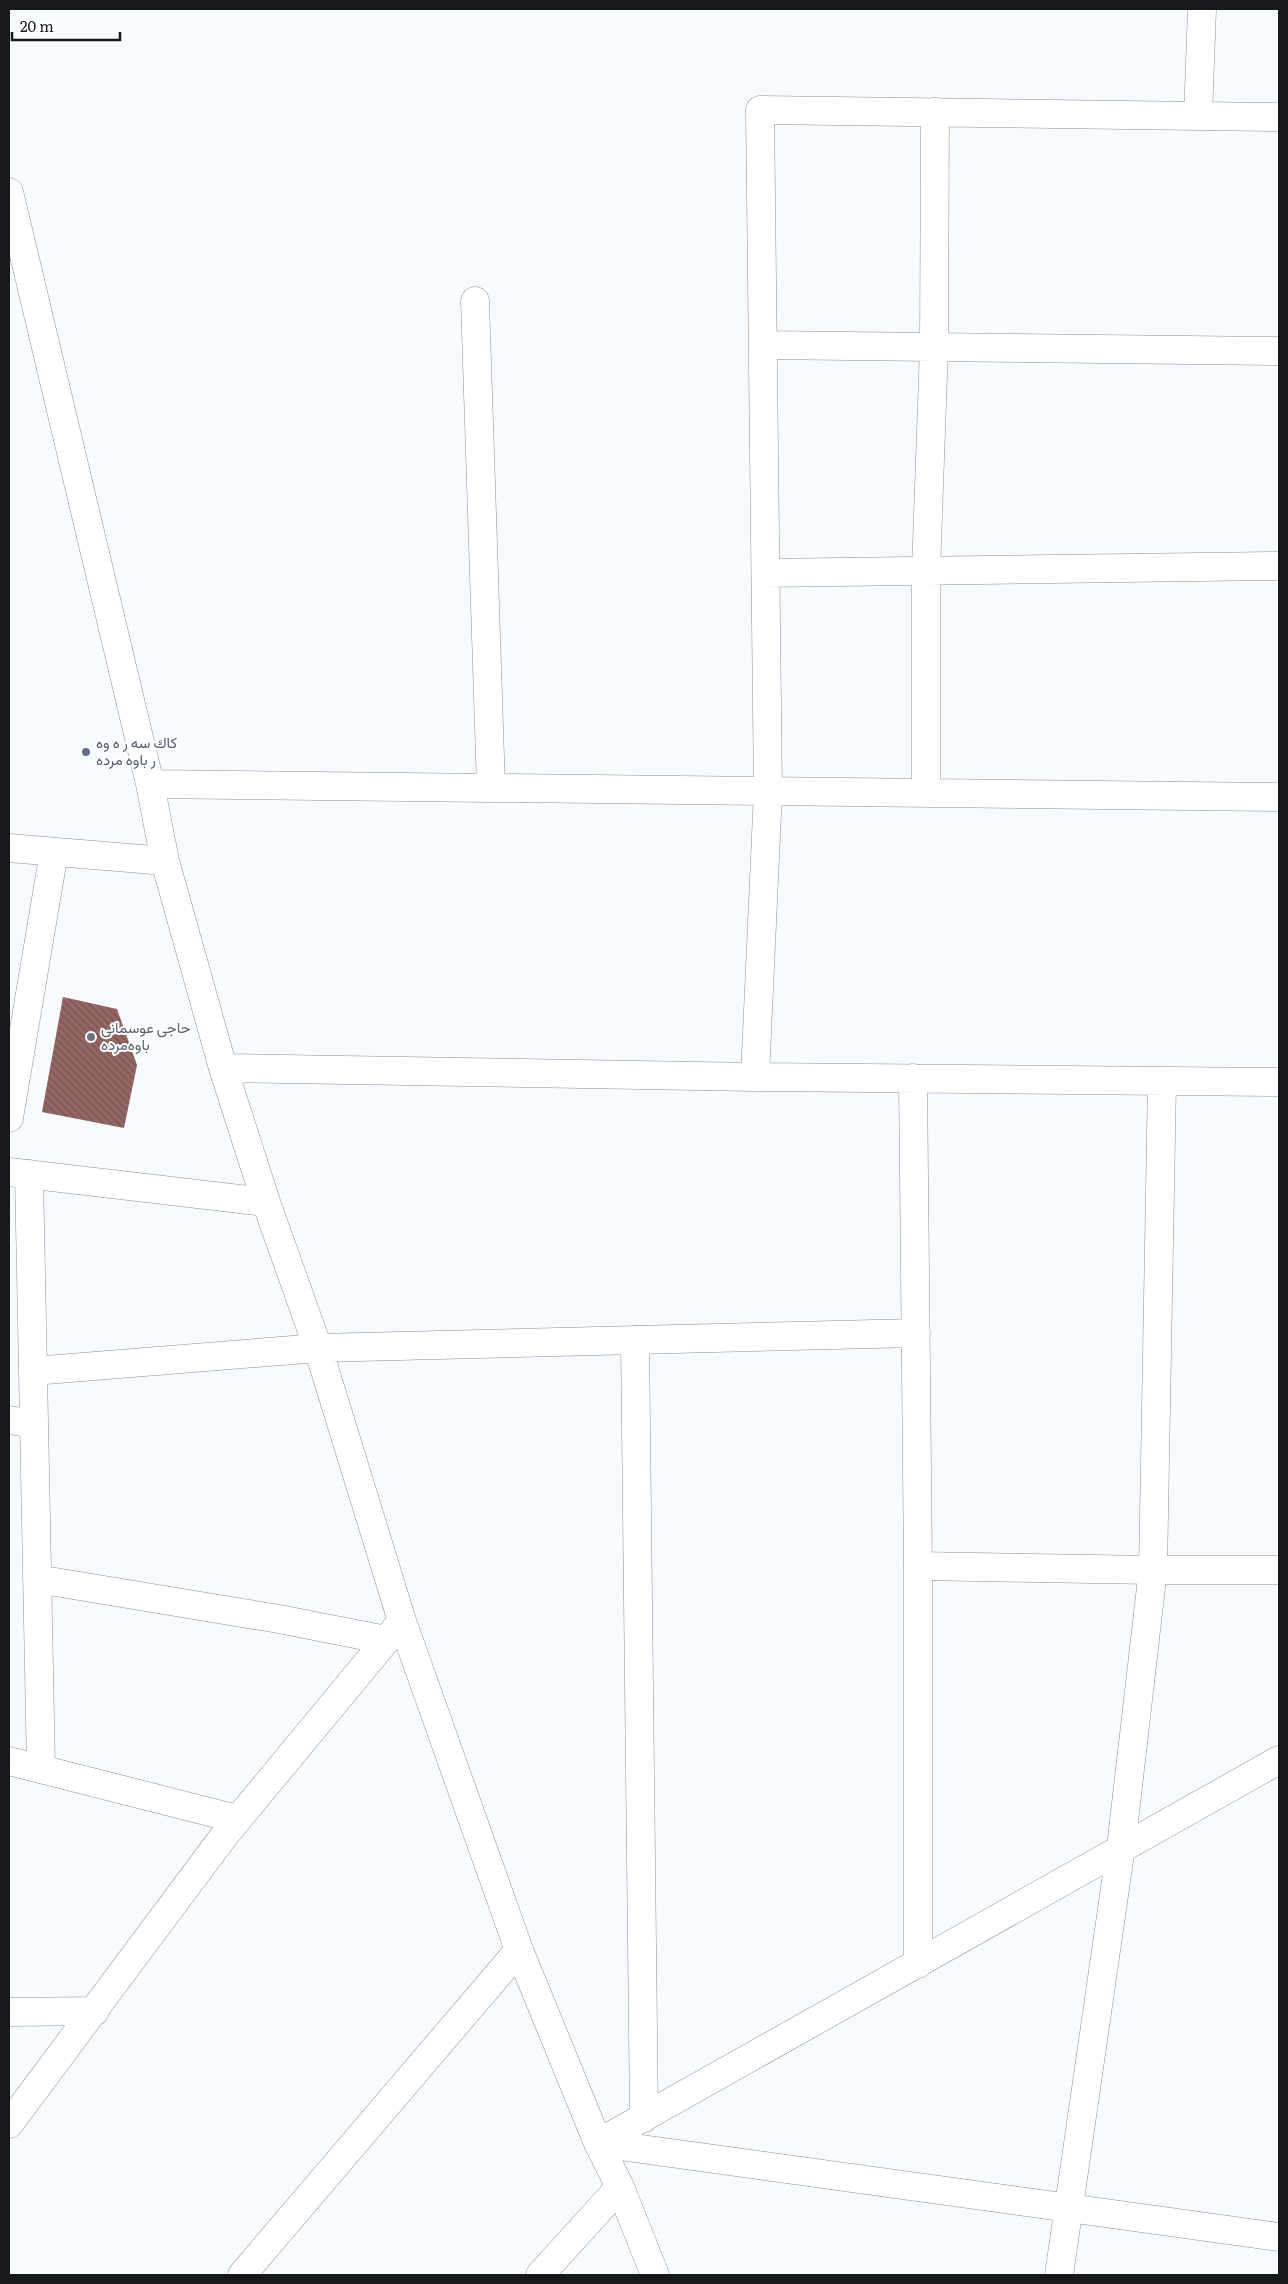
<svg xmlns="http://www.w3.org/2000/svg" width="1288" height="2284" viewBox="0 0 1288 2284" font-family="Literata,Vazirmatn,serif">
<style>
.building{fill:url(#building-back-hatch)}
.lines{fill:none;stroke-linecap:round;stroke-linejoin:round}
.street-casing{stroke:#8c9096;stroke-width:29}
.street{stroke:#fff;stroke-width:28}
.service-dot{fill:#5c6f8a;stroke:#fff;stroke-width:2}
.worship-dot{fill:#6b7280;stroke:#fff;stroke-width:2}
.labels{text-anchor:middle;stroke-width:4;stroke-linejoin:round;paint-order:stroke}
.service-label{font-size:15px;fill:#4e5e75;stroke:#fff;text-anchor:start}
.worship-label{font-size:15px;fill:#5b616d;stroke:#fff;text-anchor:start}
</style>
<defs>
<pattern id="building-back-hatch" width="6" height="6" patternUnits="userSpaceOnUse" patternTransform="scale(1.25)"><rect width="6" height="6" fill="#946664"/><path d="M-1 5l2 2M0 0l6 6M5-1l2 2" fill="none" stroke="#785352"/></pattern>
</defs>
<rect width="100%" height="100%" fill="#f7fafe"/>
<!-- building -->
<path class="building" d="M63 997 117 1009 137 1065 124 1128 42 1112Z"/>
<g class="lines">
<defs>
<path id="street" d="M1198 116 1202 9
M9 192 150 784 165 861 223 1068 266 1202 318 1348 402 1621 519 1950 598 2143 620 2187 655 2275
M475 301 491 788
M764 345 1279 351
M766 573 1279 566
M150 784 1279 797
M926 793V571L934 347 935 112
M9 848 165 861
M223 1068 755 1077 1279 1082
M755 1077 768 792 760 110 1279 117
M913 1078 918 1566V1964
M9 1118 54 852
M9 1172 266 1202
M29 1174 41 1769
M635 1340 644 2118
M33 1371 318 1348 916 1333
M9 1420 34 1424
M918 1566 1153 1570H1279
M37 1579 279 1619 386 1640
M9 1761 237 1819
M9 2012 95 2011
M9 2124 224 1836 402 1621
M598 2143 1279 1760
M598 2143 1279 2237
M242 2275 519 1950
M540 2275 620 2187
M1059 2275 1121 1847 1153 1570 1162 1082"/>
</defs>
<!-- street casing -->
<use href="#street" class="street-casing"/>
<!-- street -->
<use href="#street" class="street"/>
</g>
<!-- markers -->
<circle class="service-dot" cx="86" cy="752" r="5"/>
<circle class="worship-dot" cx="91" cy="1037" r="5"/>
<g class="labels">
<!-- service labels -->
<g class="service-label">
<text x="96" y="748">كاك سه ر ه وه<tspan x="96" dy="17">ر باوه مرده</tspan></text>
</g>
<!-- worship labels -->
<g class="worship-label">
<text x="101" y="1033">حاجی عوسمانی<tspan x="101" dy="17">باوەمردە</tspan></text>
</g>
</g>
<!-- border -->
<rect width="1288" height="2284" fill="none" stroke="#17181b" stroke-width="20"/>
<!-- scale -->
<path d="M12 32v8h108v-8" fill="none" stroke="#17181b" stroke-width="2.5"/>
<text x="20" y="32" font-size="15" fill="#17181b" stroke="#ffffff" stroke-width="4" paint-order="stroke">20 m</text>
</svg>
